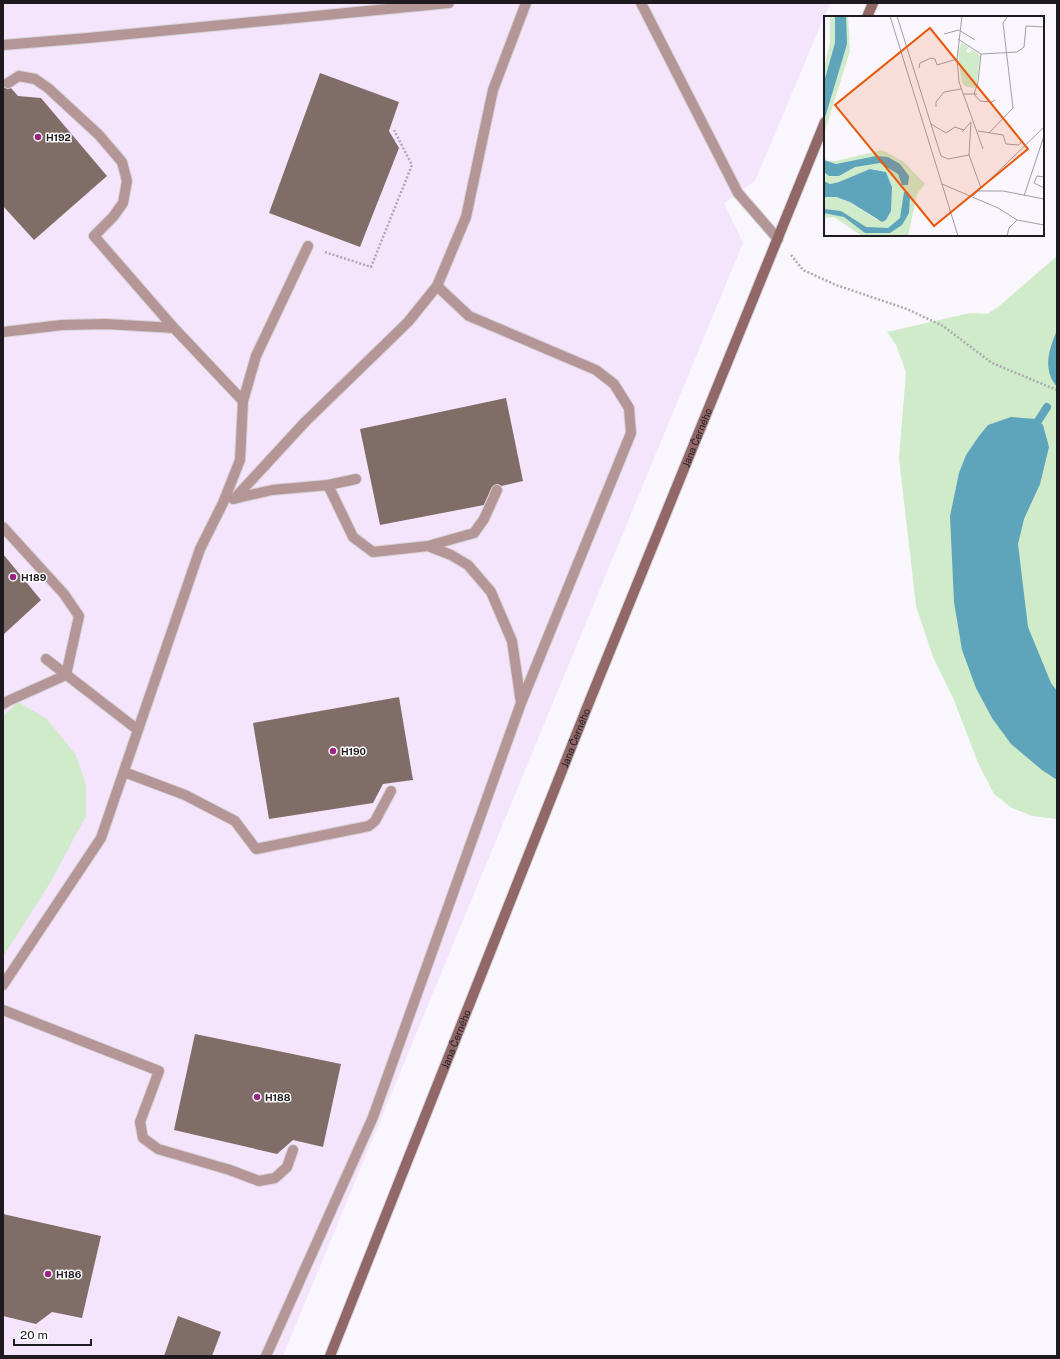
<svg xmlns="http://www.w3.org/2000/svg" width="1060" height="1359" viewBox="0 0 1060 1359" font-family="'Public Sans',sans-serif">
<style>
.built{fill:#f4e5fd}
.green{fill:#cfebca}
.water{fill:#5ea4bb}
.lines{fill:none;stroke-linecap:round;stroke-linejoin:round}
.stream{stroke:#5ea4bb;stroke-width:8}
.building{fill:#806d68}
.lane-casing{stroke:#d7d3da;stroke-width:12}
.street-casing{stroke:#d7d3da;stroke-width:12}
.secondary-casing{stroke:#d7d3da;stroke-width:12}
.path{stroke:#ada9b0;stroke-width:2.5;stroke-dasharray:2 2;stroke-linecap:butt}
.lane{stroke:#b49696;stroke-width:10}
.street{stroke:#b49696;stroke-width:10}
.secondary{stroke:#916768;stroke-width:10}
.poi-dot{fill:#9a2580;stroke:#fff;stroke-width:1.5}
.labels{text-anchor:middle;stroke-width:3;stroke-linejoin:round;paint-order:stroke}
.poi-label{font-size:10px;font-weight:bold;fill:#1e1a20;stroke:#fff;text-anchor:start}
.street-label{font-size:10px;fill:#1e1a20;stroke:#fff}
.inset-road{fill:none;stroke:#a29ea5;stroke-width:1}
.view{fill:#e8590c;fill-opacity:0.15;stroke:#e8590c;stroke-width:2}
.inset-edge{fill:none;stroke:#1e1a20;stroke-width:2}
</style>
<rect width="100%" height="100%" fill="#faf6fd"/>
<!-- built -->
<path class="built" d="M3 3H830L755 181 724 203 743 243 283 1356H3Z"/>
<!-- green -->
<path class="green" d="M1057 256V819L1032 816 1012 808 994 794 978 763 954 700 933 657 916 606 899 458 906 372 896 345 887 332 970 313 987 314 998 307Z
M18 702 47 719 76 755 86 785V816L50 883 3 957V716Z"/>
<!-- water -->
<path class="water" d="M1057 330V387C1042 369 1049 350 1057 330Z
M1011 417 1036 419 1043 425 1049 447 1040 484 1024 519 1018 544 1028 627 1051 683 1057 691V780L1042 770 1011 744 992 718 976 688 962 650 954 602 950 516 959 473 966 455 979 436 988 425Z"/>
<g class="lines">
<!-- stream -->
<path class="stream" d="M1033 429 1047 407"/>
</g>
<!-- building -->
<path class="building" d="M320 73 399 102 389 131 399 148 360 247 269 213Z
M3 79 18 96 41 98 107 176 34 240 3 206Z
M506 398 523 481 493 488 484 505 380 525 360 429Z
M3 554 41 600 3 635Z
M399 697 413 780 383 784 373 803 269 819 253 723Z
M195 1034 341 1064 323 1147 293 1140 277 1154 174 1130Z
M3 1214 101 1236 82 1318 52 1312 36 1324 3 1316Z
M178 1316 221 1332 212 1356H164Z"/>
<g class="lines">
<defs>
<path id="lane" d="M3 45 88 38 449 3
M8 83 19 76 35 79 48 88 99 135 122 162 127 181 123 203 113 217 94 236 174 328 243 401
M3 332 62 325 106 324 174 328
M328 485 353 537 373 552 428 546 451 555 468 565 491 592 512 641 521 703
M233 499 272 490 328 485 356 479
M234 499 305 422 408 322 437 286 466 217 493 90 526 3
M3 527 64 594 79 616 66 675 8 701 3 704
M428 546 474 533 484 519 497 490
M46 659 138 730
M124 772 185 795 235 821 256 849 369 826 375 821 391 791
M3 985 101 838 200 549 223 503 240 460 243 401 256 356 308 246
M3 1010 159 1071 140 1122 143 1138 158 1149 230 1170 259 1181 275 1178 287 1167 293 1150
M266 1356 373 1117 521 703 631 433 629 408 614 384 596 370 469 316 437 286"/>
<path id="street" d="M641 3 738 193 778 239"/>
<g id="secondary">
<path d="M867 17 873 3"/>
<path id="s1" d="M330 1356 590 700 825 122"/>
</g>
</defs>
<!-- lane casing -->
<use href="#lane" class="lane-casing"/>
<!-- street casing -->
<use href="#street" class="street-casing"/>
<!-- secondary casing -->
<use href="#secondary" class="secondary-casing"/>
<!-- path -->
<path class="path" d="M325 252 371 267 412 165 394 130
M791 255 803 270 836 285 907 309 943 326 992 363 1057 390"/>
<!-- lane -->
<use href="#lane" class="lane"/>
<!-- street -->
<use href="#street" class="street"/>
<!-- secondary -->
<use href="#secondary" class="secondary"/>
</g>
<!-- markers -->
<g class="poi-dot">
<circle cx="38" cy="137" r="4"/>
<circle cx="13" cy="577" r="4"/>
<circle cx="333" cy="751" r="4"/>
<circle cx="257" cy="1097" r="4"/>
<circle cx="48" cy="1274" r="4"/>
</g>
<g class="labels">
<!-- poi labels -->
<g class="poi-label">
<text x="46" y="141">H192</text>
<text x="21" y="581">H189</text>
<text x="341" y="755">H190</text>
<text x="265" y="1101">H188</text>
<text x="56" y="1278">H186</text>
</g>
<!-- street labels -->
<g class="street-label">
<text dy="4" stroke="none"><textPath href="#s1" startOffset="989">Jana Černého</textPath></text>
<text dy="4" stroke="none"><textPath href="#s1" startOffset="665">Jana Černého</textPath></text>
<text dy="4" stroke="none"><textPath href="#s1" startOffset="341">Jana Černého</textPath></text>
</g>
</g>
<!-- overview -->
<g transform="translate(824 16)">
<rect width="220" height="220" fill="#faf6fd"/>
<path d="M6 0H24L26 35 0 118V53L6 26ZM137 27 145 31 142 35 145 37 149 34 156 40 152 72 143 71 138 67 134 38ZM58 134 79 145 101 168 93 178 84 220H38L10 201 0 202V181H12L26 186 53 204H62L65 198 68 171 62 156 49 153 15 166 6 168 0 165V141L3 145H12Z" fill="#cfebca"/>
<path d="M11 0H22L23 28 0 105V66L11 27ZM52 140 64 141 76 148 85 160 84 169H78L74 158 56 147 31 151 15 160H5L0 156V144L12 148ZM46 153 62 156 68 171 67 195 62 204 58 206 26 186 12 181H0V165L6 168 15 166ZM80 176H84L86 180 85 197 78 209 66 217H41L20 201 0 197V193L17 195 42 211 64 212 76 202Z" fill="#5ea4bb"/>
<path class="inset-road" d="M66 0 134 220M73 0 117 140 124 143 145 139M138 0 133 43 135 66 159 133M120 18 135 14 151 24M134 23 157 38 193 36 200 31 202 10 220 11M157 38 154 66 150 78 156 85 168 86 171 84M95 52 96 47 107 42 111 43 113 49 133 43M139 78H153M112 91V86L120 76 137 73M147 106 145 139 157 172M107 108 122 117 131 111 140 114M154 115 179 119 182 128 195 129 197 126M138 116 147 106M165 117 189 92 179 7 184 0M220 161 213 160 210 167 220 172M118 168 174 192 193 204 220 209M154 175H179L220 183M149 180 220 111M200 180 220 120M183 220 185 212 193 204"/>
<path class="view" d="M106 12 204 133 110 210 11 89Z"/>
<rect width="220" height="220" class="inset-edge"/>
</g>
<!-- border -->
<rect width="1060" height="1359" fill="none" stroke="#1e1a20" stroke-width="8"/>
<!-- scale -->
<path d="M14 1339v6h77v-6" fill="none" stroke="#1e1a20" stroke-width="2"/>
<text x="20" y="1339" font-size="12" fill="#1e1a20" stroke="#ffffff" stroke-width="3" paint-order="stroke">20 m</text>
</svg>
